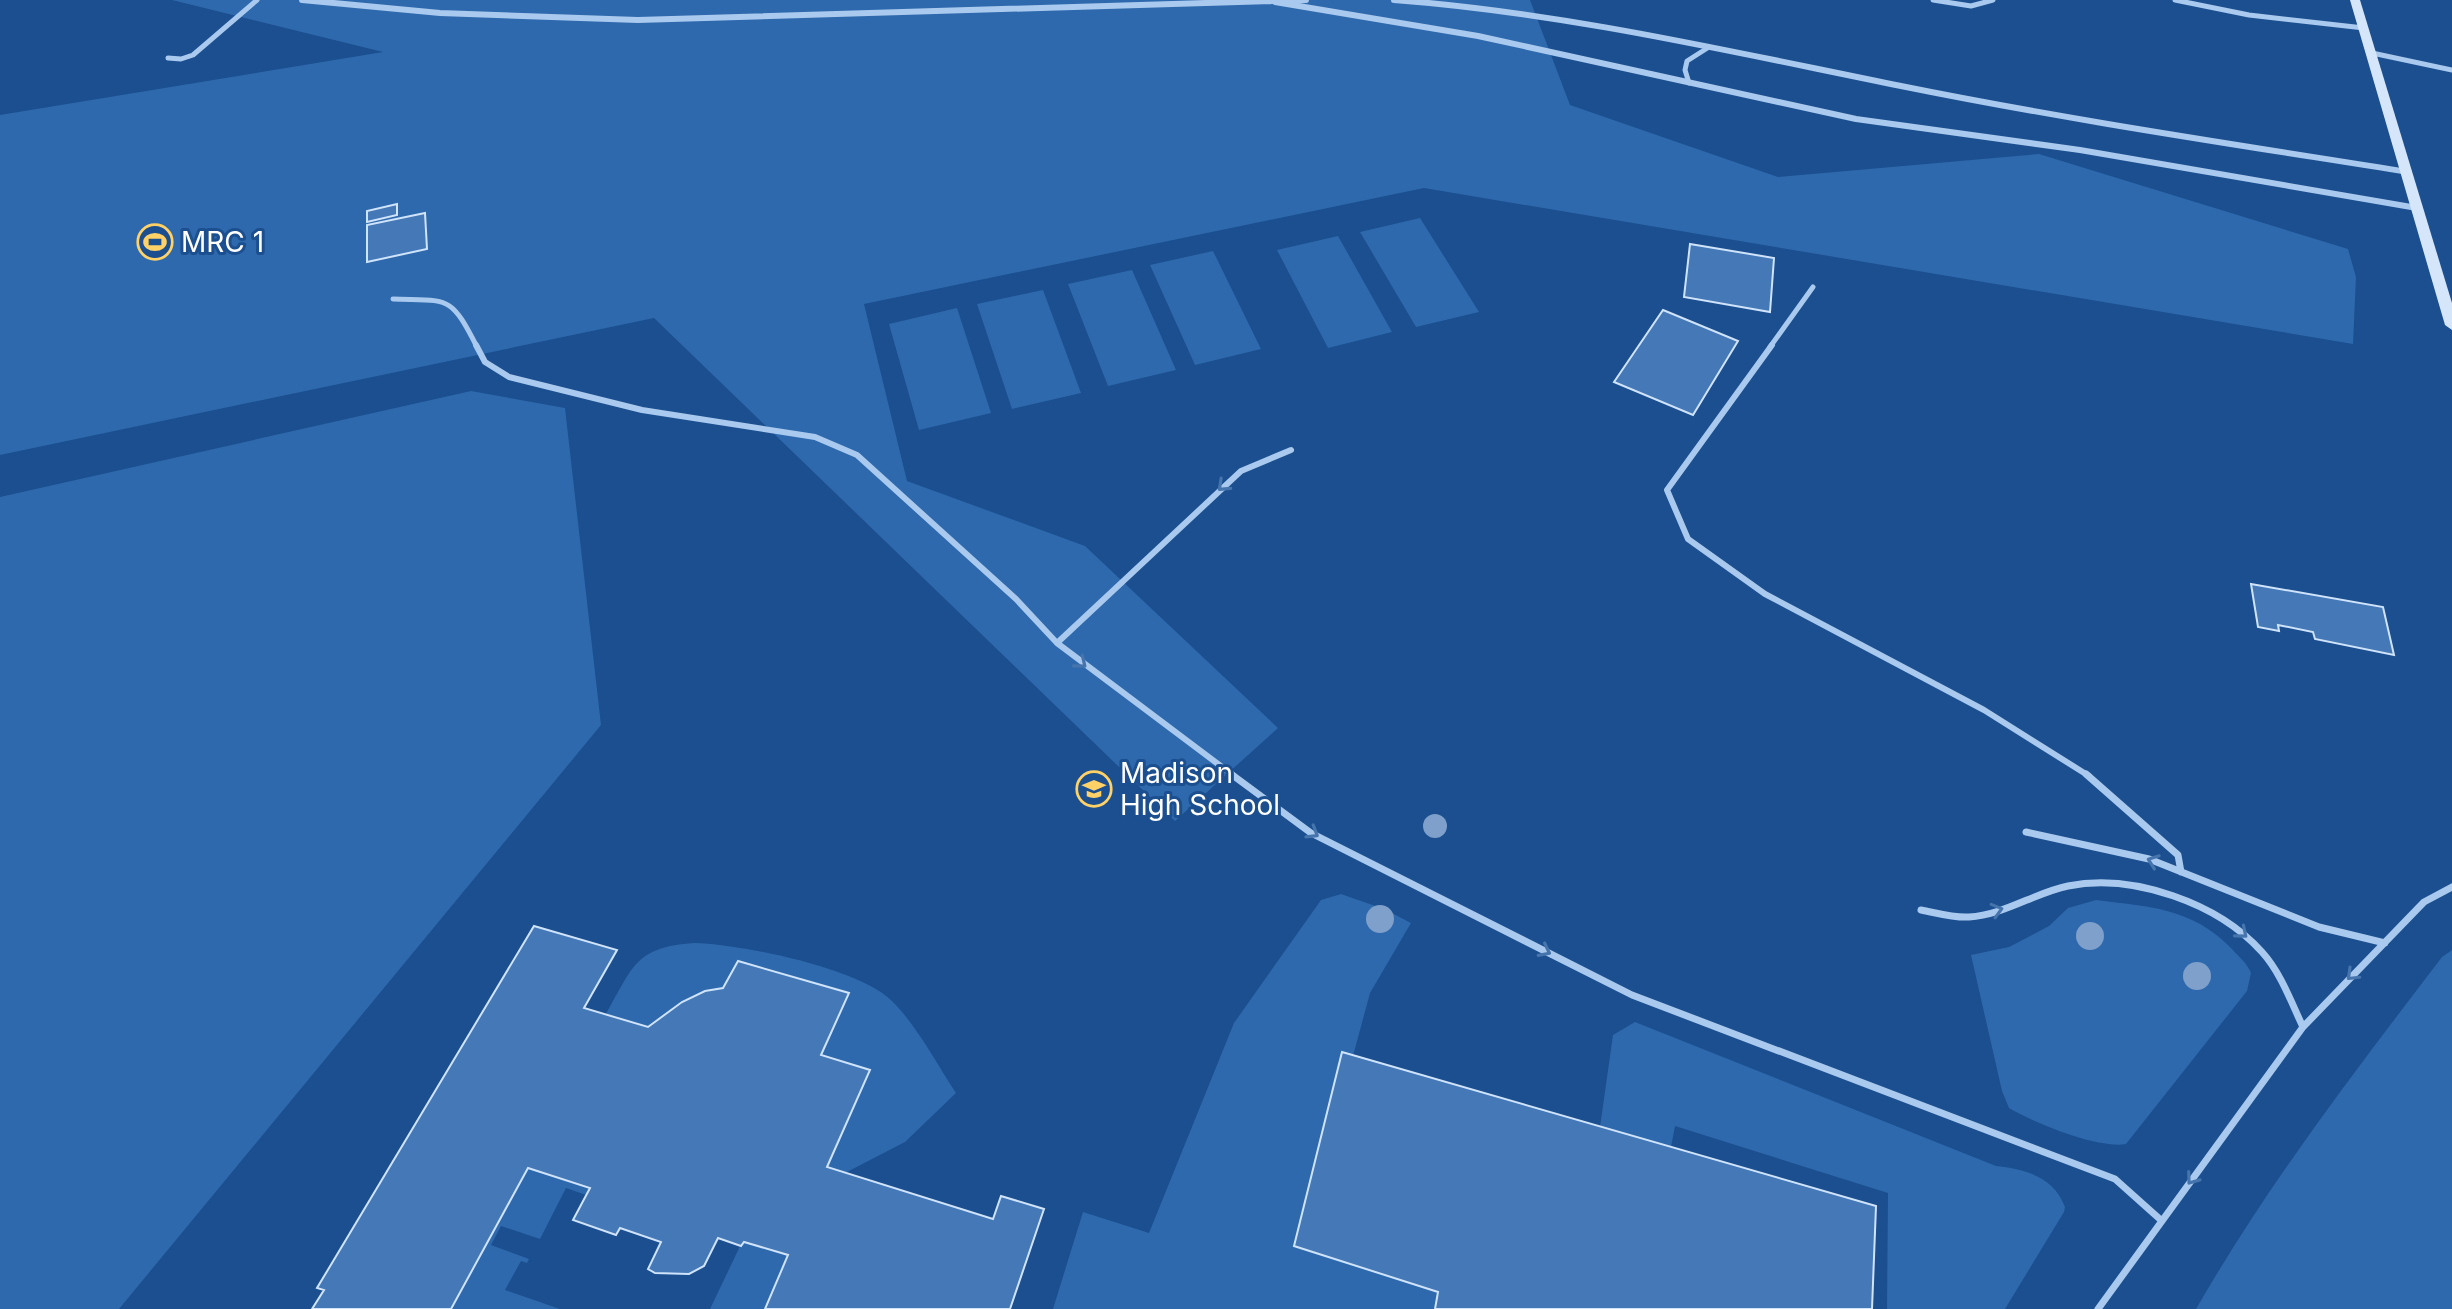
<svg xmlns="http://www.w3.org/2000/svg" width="2452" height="1309" viewBox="0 0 2452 1309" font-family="Inter,sans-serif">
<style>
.green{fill:#2e69ad}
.building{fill:#4478b7;stroke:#cfe3fa;stroke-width:2}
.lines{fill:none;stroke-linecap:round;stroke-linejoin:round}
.service-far2{stroke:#a9c9ee;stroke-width:5}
.service-far1{stroke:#a9c9ee;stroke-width:6}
.service{stroke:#a9c9ee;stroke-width:7}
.minor{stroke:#a9c9ee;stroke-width:6}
.secondary{fill:#d6e6fa;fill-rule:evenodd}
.tree{fill:#7ea0ca}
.oneway{stroke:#4674ac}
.labels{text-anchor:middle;stroke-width:6;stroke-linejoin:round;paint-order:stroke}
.poi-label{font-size:28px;fill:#fff;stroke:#1b4f8f;text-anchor:start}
</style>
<rect width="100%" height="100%" fill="#1b4f8f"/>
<!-- green -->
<path class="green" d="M172 0H1530L1570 105 1778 177 2039 154 2348 249 2356 277 2353 344 1424 188 864 304 907 481 1085 546 1278 728 1175 821 654 318 0 455V115L383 52Z
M1420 218 1479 312 1416 327 1360 232Z
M1338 236 1392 332 1328 348 1277 250Z
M1213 251 1261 349 1195 365 1150 265Z
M1132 270 1176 370 1108 386 1068 284Z
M1043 290 1081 393 1012 409 977 304Z
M957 308 991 413 919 430 889 324Z
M471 391 565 408 601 725 119 1309H0V497Z
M1341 894 1384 909 1411 923 1370 993 1353 1056 1342 1053 1294 1246 1438 1292 1435 1309H1053L1083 1212 1149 1233 1234 1023 1321 900Z
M2096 900C2150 907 2191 907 2232 949 2239 957 2247 963 2251 973L2247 991 2126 1144C2098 1149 2034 1123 2009 1108L2002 1091 1971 955 2009 947 2049 926 2068 908Z
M694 943C741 944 859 968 892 1001 918 1027 936 1063 956 1093L905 1142 845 1173 827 1167 869 1070 821 1055 848 993 738 961 723 988C694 994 671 1008 648 1027L606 1014C633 967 635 947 694 943Z
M2452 950V1309H2196C2268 1184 2355 1071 2442 957Z
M1635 1022 1996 1166C2025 1169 2054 1177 2065 1207L2064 1212 2005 1309H1887L1888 1193 1675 1126 1671 1147 1600 1127 1613 1035Z
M528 1168 590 1188 586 1195 566 1188 540 1239 501 1226 491 1245 529 1259 527 1263 521 1261 505 1290 560 1309H451Z
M742 1242 788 1255 765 1309H710Z"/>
<!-- building -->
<path class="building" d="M397 204V215L367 222V211Z
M425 213 427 249 367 262V225Z
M1690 244 1774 258 1770 312 1684 297Z
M1663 310 1738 341 1693 415 1614 382Z
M2251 584 2383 607 2394 655 2315 639 2313 632 2278 625 2279 631 2258 627Z
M534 926 617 950 584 1008 648 1027 682 1002 705 991 723 988 738 961 849 993 821 1055 870 1070 827 1167 993 1219 1001 1196 1044 1209 1010 1309H765L788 1255 744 1242 741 1246 718 1238 704 1266 689 1274 655 1273 648 1269 661 1242 620 1228 616 1235 573 1220 590 1188 528 1168 451 1309H312L324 1290 317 1288Z
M1342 1052 1876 1206 1872 1309H1435L1438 1292 1294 1246Z"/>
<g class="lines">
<!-- service-far2 -->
<path class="service-far2" d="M1933 0 1971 6 1993 0
M2175 0 2249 15 2364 28
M2372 53 2452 70
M168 58 181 59 193 55 257 0
M1689 83 1685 70 1687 61 1709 47
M393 299C449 301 450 294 477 347
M1770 347 1813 287"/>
<!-- service-far1 -->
<path class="service-far1" d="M476 345 485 362 509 377 642 410 815 437 857 455 1016 599 1057 643
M1772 345 1667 490 1688 539 1765 594 1984 710 2089 776
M1234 776 1057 643 1241 471 1291 450"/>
<!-- service -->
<path class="service" d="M1231 774 1311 833 1632 995 2115 1179 2162 1221
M2086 774 2178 855 2181 872
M2026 832 2149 859 2319 927 2385 943
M1921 910C1937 913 1953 918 1969 917 2004 915 2034 893 2068 886 2133 873 2218 903 2262 952 2281 973 2291 1002 2303 1027
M2098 1309 2303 1027 2424 902 2452 887"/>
<!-- minor -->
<path class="minor" d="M302 0 440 13 638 20 1306 0
M1394 0C1566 13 1732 52 1901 86 2069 120 2239 145 2408 172
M1275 2 1478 36 1856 119 2080 150 2417 208"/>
<!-- secondary -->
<path class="secondary" d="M2350 0H2360L2452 303V330L2445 325Z"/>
</g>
<!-- trees -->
<g class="tree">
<circle cx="1435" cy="826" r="12"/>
<circle cx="1380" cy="919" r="14"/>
<circle cx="2090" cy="936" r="14"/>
<circle cx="2197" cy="976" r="14"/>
</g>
<!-- one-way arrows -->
<defs><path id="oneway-chevron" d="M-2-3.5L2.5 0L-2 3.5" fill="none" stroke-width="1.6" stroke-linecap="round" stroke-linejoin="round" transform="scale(2)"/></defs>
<g class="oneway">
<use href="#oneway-chevron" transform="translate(1223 486) rotate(137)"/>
<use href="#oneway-chevron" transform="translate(1081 663) rotate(39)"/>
<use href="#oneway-chevron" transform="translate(1313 833) rotate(31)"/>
<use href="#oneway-chevron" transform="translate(2153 861) rotate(-160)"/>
<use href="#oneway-chevron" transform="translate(1997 910) rotate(-16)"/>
<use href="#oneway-chevron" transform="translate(2242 933) rotate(40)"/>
<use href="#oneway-chevron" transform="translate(1545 951) rotate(27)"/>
<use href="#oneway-chevron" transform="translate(2352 975) rotate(136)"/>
<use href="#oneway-chevron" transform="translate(2192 1179) rotate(126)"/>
</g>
<!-- icons -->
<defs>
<symbol id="stadium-ring" viewBox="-11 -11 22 22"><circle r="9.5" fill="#1b4f8f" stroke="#ffd166" stroke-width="1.5"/><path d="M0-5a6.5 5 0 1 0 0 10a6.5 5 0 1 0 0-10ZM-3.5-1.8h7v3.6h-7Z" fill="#ffd166"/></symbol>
<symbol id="school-ring" viewBox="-11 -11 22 22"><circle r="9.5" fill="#1b4f8f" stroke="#ffd166" stroke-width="1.5"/><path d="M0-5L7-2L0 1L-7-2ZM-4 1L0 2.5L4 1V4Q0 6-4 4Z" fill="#ffd166"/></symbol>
</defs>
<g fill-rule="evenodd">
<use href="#stadium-ring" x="135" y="222" width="40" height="40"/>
<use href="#school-ring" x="1074" y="769" width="40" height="40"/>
</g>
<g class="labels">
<!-- poi labels -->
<g class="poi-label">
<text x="181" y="252">MRC 1</text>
<text x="1120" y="783">Madison<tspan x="1120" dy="32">High School</tspan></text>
</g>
</g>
</svg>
